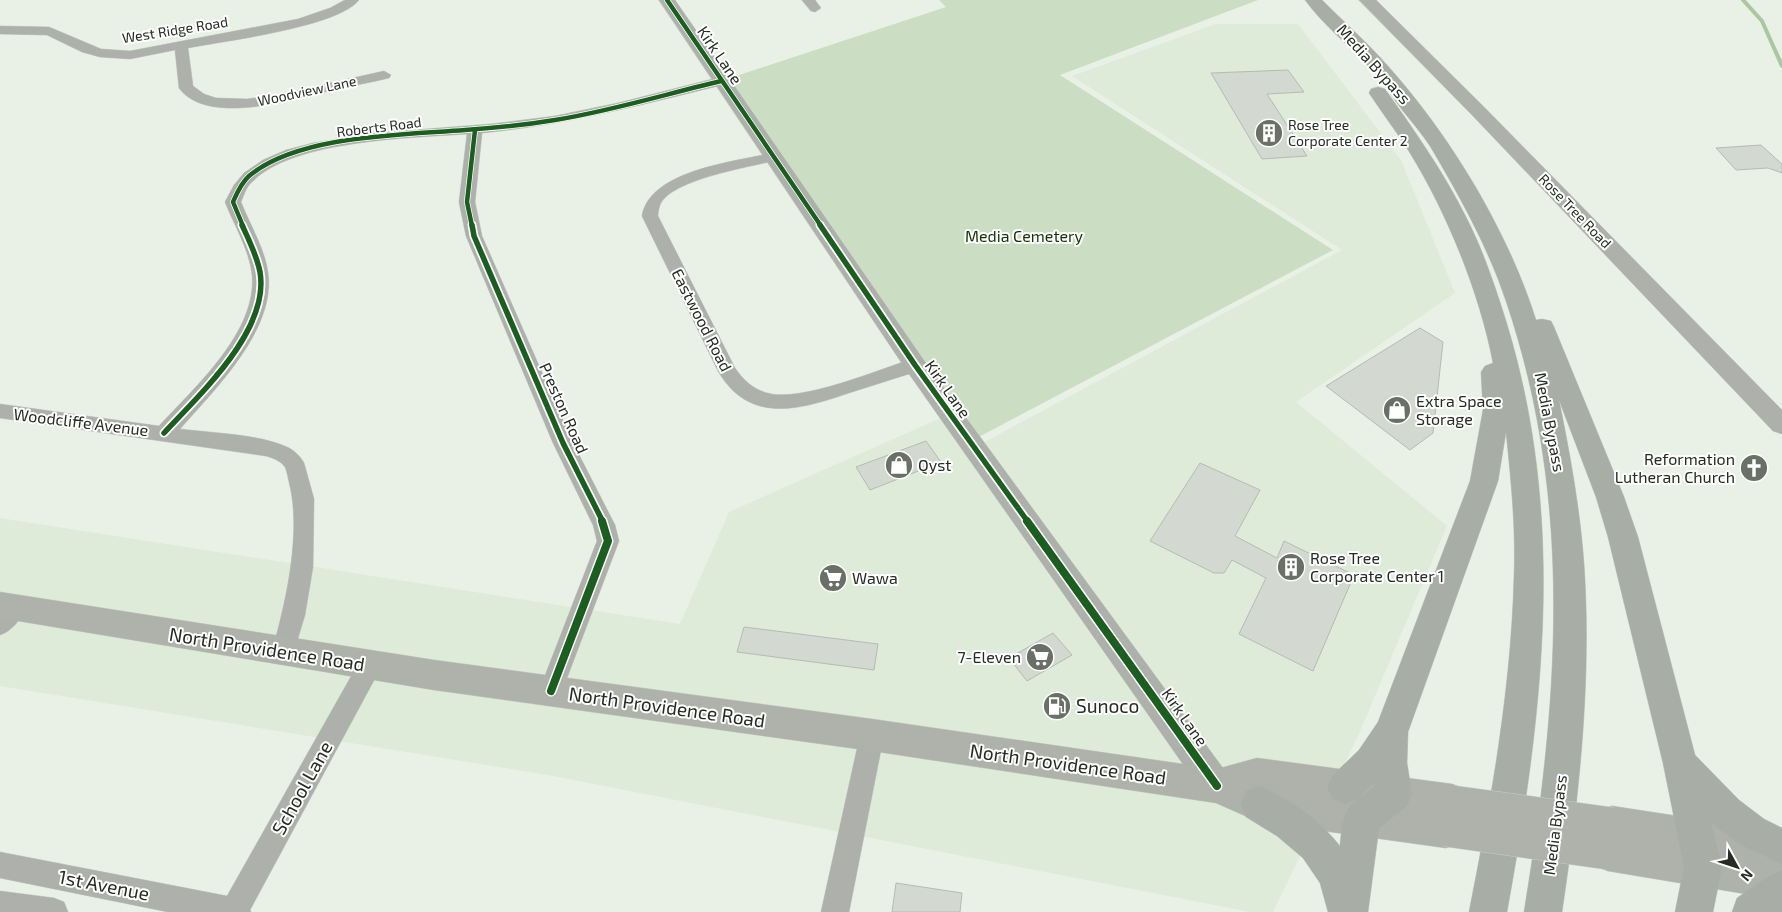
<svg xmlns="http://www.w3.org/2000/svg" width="1782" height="912" viewBox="0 0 1782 912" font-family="'Exo 2',sans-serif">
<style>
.built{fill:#ddebd8}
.green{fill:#cbdec4}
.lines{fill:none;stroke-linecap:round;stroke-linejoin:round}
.stream{stroke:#abc7a0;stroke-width:4}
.building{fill:#d3d8d0;stroke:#b5bbb3}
.minor-casing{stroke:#c7cdc4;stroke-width:1}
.tertiary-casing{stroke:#c7cdc4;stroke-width:1}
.primary-casing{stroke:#c7cdc4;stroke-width:1}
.motorway-casing{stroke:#c7cdc4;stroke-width:1}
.minor{fill:#adb0ab;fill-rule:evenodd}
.tertiary{fill:#adb0ab;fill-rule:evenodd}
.primary{fill:#aeb2ab;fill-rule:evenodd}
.motorway{fill:#a8ada6;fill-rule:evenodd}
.primary-bridge-casing{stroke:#c7cdc4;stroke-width:34;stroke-linecap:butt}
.primary-bridge{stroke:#aeb2ab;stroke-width:33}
.cycleway-far2-casing{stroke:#fff;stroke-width:6}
.cycleway-far1-casing{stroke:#fff;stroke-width:9}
.cycleway-casing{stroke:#fff;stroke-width:11}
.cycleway-far2{stroke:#1b5e20;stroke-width:4.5}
.cycleway-far1{stroke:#1b5e20;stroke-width:5.5}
.cycleway{stroke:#1b5e20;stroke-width:8}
.labels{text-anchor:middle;stroke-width:4;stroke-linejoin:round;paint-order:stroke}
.far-street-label{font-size:14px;fill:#262b24;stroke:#fff}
.far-poi-label{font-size:14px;fill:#262b24;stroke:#fff;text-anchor:start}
.street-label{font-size:16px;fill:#262b24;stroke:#fff}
.park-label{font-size:16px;fill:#133500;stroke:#fff}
.poi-label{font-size:16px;fill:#262b24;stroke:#fff;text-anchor:start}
.near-street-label{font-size:19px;fill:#262b24;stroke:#fff}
.near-poi-label{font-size:19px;fill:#262b24;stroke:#fff;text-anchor:start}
</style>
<rect width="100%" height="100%" fill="#e9f1e6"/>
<!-- built -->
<path class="built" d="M1216 24H1298L1401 160 1455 293 1296 402 1447 526 1358 736 1273 912H1250L548 775 0 686V518L680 624 729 512 943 417 979 445 1342 250 1072 76Z"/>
<!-- green -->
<path class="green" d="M939 0H1258L1060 75 1333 250 973 440 727 79 946 7Z"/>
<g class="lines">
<!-- stream -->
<path class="stream" d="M1743 0 1762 21 1782 66"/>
</g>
<!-- building -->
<path class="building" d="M1288 70 1304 92 1267 94 1307 156 1262 159 1211 73Z
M1761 145 1782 164V173L1768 168 1736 170 1716 148Z
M1420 328 1443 342 1433 433 1410 450 1326 386Z
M926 441 941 462 870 490 856 467Z
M1200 463 1260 490 1235 536 1277 558 1284 541 1354 575 1313 671 1239 634 1266 578 1232 560 1224 573H1214L1150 541Z
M744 627 878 644 874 670 737 652Z
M1053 633 1072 655 1027 681 1009 658Z
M896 883 962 893 960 912H892Z"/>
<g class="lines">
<defs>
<path id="minor" d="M345 0H359C338 27 224 41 188 48L193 86 204 94 216 98 247 99 281 94 384 71 391 75 389 78C369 83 349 86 329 91 292 100 207 126 179 88L175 50 130 59 100 57 82 52 47 35 0 34V26L49 27 101 49 130 51 298 19 330 8Z
M802 0H815L821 8 815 12 811 11Z
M721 77 726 78 728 81 726 84C645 104 565 125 482 133L475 202 482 236 573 443 615 525 619 541 559 699 551 702 543 699 539 691 597 541 593 525 553 443 466 236 459 202 467 134C411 138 292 140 252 182 246 187 244 195 241 202 250 225 265 249 268 273 276 330 214 390 180 429 211 433 259 434 287 447 294 450 301 457 304 463L314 499 313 567 305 615 292 658 284 661 276 658 272 651C286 603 302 531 289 482 288 478 287 471 285 467 281 461 273 458 266 456L0 418V404L159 426C195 387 258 331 252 274 249 249 234 225 225 202L234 185 244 173 263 160 286 150 313 143 375 133 491 124 555 116 618 103Z
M772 153 777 154 779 157 777 160C751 167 671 179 660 205 659 208 658 212 658 216L735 368C743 380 753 389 767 393 800 403 880 369 915 358L922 360 924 365 922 370C898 377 875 385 852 392 802 409 750 426 718 371L642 216C650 170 734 162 772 153Z
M15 598 23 601 26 608C21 619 12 631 0 635V609L7 601Z
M370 654 378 657 382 665 378 673 250 910 251 912H168L0 878V852L227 896 362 657Z
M872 723 881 727 884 735 849 912H821L860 735 863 727Z
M0 891 54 898 64 902 68 912H0Z"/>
<path id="tertiary" d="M659 0H675L923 359 1228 775 1233 786 1228 797 1217 802 1206 797 907 371Z
M1359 0H1376L1484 107 1782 410V434L1773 431 1472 115Z"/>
<path id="primary" d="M0 592 434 660 872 719 1217 769 1257 758 1452 784 1465 789 1470 802 1465 815 1458 817 1464 830 1459 843 1446 848 1259 822 1216 803 872 751 434 690 0 618Z
M1612 806 1782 832V900L1608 871 1595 866 1590 853 1595 840 1601 838 1594 824 1599 811Z"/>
<path id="motorway" d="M1305 0H1322C1344 22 1367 42 1387 65 1450 135 1508 231 1536 320L1542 319 1551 321 1554 327 1624 497 1638 537 1695 755 1739 800 1764 819 1782 828V864L1739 844 1711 823 1722 867 1713 912H1675L1684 867 1663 763 1608 537 1596 497 1559 400C1570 454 1580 509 1584 564 1592 681 1579 797 1562 912H1524C1558 704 1575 505 1506 301 1488 247 1459 195 1430 146 1422 134 1412 122 1403 111 1393 98 1384 84 1373 71 1351 47 1324 26 1305 0Z
M1378 87 1385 89C1414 130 1443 171 1466 217 1483 250 1495 286 1506 321 1567 519 1543 712 1507 912H1469C1491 801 1511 690 1514 577 1516 528 1511 480 1506 432L1498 481 1408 732 1407 763 1412 794 1407 806 1379 828 1368 912H1328L1320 883 1303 858 1277 836 1246 817 1241 804 1246 791 1259 786C1290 799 1319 819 1340 846 1342 828 1342 810 1357 799L1345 804 1333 799 1327 787 1333 775 1359 750 1378 722 1470 481 1483 410 1481 372 1485 366 1493 363C1480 294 1447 213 1410 153 1397 132 1382 113 1369 93L1371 89ZM1374 783 1375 786 1358 799Z
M1782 870V912H1732L1737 898 1769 876Z"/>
</defs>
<!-- minor casing -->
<use href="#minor" class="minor-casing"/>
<!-- tertiary casing -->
<use href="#tertiary" class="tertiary-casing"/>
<!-- primary casing -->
<use href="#primary" class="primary-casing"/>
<!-- motorway casing -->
<use href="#motorway" class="motorway-casing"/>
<!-- minor -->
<use href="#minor" class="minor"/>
<!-- tertiary -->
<use href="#tertiary" class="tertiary"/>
<!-- primary -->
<use href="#primary" class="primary"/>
<!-- motorway -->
<use href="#motorway" class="motorway"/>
<defs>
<path id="primary-bridge" d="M1452 802 1612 824
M1446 830 1608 853"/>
</defs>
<!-- primary-bridge casing -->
<use href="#primary-bridge" class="primary-bridge-casing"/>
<!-- primary-bridge -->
<use href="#primary-bridge" class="primary-bridge"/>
<defs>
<path id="cycleway-far2" d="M667 0 821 226
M243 226 233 202C237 193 241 183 249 176 298 135 402 135 465 130 495 128 525 125 555 120 611 111 666 94 721 81
M472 226 467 202 475 130"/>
<path id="cycleway-far1" d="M472 225 474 236 563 443 603 522
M820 225 915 365 1028 522
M164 433C200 394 270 330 260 272 257 256 249 240 242 225"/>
<path id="cycleway" d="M1027 521 1217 786
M551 691 608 541 602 521"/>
</defs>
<!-- cycleway-far2 casing -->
<use href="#cycleway-far2" class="cycleway-far2-casing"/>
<!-- cycleway-far1 casing -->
<use href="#cycleway-far1" class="cycleway-far1-casing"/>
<!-- cycleway casing -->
<use href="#cycleway" class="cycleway-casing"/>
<!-- cycleway-far2 -->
<use href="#cycleway-far2" class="cycleway-far2"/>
<!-- cycleway-far1 -->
<use href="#cycleway-far1" class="cycleway-far1"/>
<!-- cycleway -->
<use href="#cycleway" class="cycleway"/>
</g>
<!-- icons -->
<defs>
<symbol id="building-disc" viewBox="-11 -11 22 22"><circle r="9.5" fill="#6a7068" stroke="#fff"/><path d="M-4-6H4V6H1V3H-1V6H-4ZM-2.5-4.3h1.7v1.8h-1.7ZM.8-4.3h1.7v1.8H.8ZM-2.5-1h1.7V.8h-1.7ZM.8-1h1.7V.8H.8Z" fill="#fff"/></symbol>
<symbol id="shop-disc" viewBox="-11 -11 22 22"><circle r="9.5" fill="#6a7068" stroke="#fff"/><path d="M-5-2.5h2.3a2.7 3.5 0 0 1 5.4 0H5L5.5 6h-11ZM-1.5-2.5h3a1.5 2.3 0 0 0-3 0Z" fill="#fff"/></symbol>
<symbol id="church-disc" viewBox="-11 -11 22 22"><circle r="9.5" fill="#6a7068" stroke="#fff"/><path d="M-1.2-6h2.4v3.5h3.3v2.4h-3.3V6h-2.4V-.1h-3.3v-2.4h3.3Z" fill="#fff"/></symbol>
<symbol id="supermarket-disc" viewBox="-11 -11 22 22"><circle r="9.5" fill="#6a7068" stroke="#fff"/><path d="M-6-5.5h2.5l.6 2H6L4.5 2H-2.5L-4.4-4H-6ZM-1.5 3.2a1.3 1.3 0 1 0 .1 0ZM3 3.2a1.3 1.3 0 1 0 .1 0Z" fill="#fff"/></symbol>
<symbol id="fuel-disc" viewBox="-11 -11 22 22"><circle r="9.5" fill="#6a7068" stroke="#fff"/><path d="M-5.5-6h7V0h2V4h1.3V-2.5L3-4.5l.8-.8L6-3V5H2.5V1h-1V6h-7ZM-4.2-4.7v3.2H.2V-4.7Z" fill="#fff"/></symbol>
</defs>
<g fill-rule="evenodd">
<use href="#building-disc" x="1253" y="117" width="32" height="32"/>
<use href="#shop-disc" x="1381" y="394" width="32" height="32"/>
<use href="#shop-disc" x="883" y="449" width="32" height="32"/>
<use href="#church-disc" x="1738" y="452" width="32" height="32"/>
<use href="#building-disc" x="1275" y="551" width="32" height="32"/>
<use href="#supermarket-disc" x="817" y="562" width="32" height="32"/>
<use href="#supermarket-disc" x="1024" y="641" width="32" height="32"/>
<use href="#fuel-disc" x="1041" y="690" width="32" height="32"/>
</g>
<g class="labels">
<!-- far-street labels -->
<g class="far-street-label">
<text transform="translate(175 30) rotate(-9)" y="5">West Ridge Road</text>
<text transform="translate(307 91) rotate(-12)" y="5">Woodview Lane</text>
<text transform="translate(379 127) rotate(-7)" y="5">Roberts Road</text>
<text transform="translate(1575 211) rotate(46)" y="5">Rose Tree Road</text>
</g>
<!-- far-poi labels -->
<g class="far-poi-label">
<text x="1288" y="130">Rose Tree<tspan x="1288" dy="16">Corporate Center 2</tspan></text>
</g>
<!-- street labels -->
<g class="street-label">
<text transform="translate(720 55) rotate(56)" y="6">Kirk Lane</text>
<text transform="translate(1374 64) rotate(48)" y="6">Media Bypass</text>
<text transform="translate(702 320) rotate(63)" y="6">Eastwood Road</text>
<text transform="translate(948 389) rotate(55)" y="6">Kirk Lane</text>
<text transform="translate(564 408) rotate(66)" y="6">Preston Road</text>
<text transform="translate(81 422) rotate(7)" y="6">Woodcliffe Avenue</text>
<text transform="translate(1550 422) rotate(79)" y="6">Media Bypass</text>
<text transform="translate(1185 717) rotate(55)" y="6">Kirk Lane</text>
<text transform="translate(1555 825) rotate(-83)" y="6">Media Bypass</text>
</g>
<!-- park labels -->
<g class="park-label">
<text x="1024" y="242">Media Cemetery</text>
</g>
<!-- poi labels -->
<g class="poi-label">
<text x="1416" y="407">Extra Space<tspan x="1416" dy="18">Storage</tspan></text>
<text x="1735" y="465" text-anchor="end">Reformation<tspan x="1735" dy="18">Lutheran Church</tspan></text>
<text x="918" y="471">Qyst</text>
<text x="1310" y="564">Rose Tree<tspan x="1310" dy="18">Corporate Center 1</tspan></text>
<text x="852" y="584">Wawa</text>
<text x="1021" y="663" text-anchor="end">7-Eleven</text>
</g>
<!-- near-street labels -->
<g class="near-street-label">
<text transform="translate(267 649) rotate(9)" y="7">North Providence Road</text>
<text transform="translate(667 707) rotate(8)" y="7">North Providence Road</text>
<text transform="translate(1068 764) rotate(8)" y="7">North Providence Road</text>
<text transform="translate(302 788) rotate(-61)" y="7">School Lane</text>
<text transform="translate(104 885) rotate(11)" y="7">1st Avenue</text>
</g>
<!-- near-poi labels -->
<g class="near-poi-label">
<text x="1076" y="713">Sunoco</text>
</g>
</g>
<!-- north arrow -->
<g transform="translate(1737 867) rotate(130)" stroke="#ffffff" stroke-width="4" paint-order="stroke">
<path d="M0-4L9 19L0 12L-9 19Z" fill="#262b24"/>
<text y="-8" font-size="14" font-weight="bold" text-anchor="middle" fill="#262b24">N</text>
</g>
</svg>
